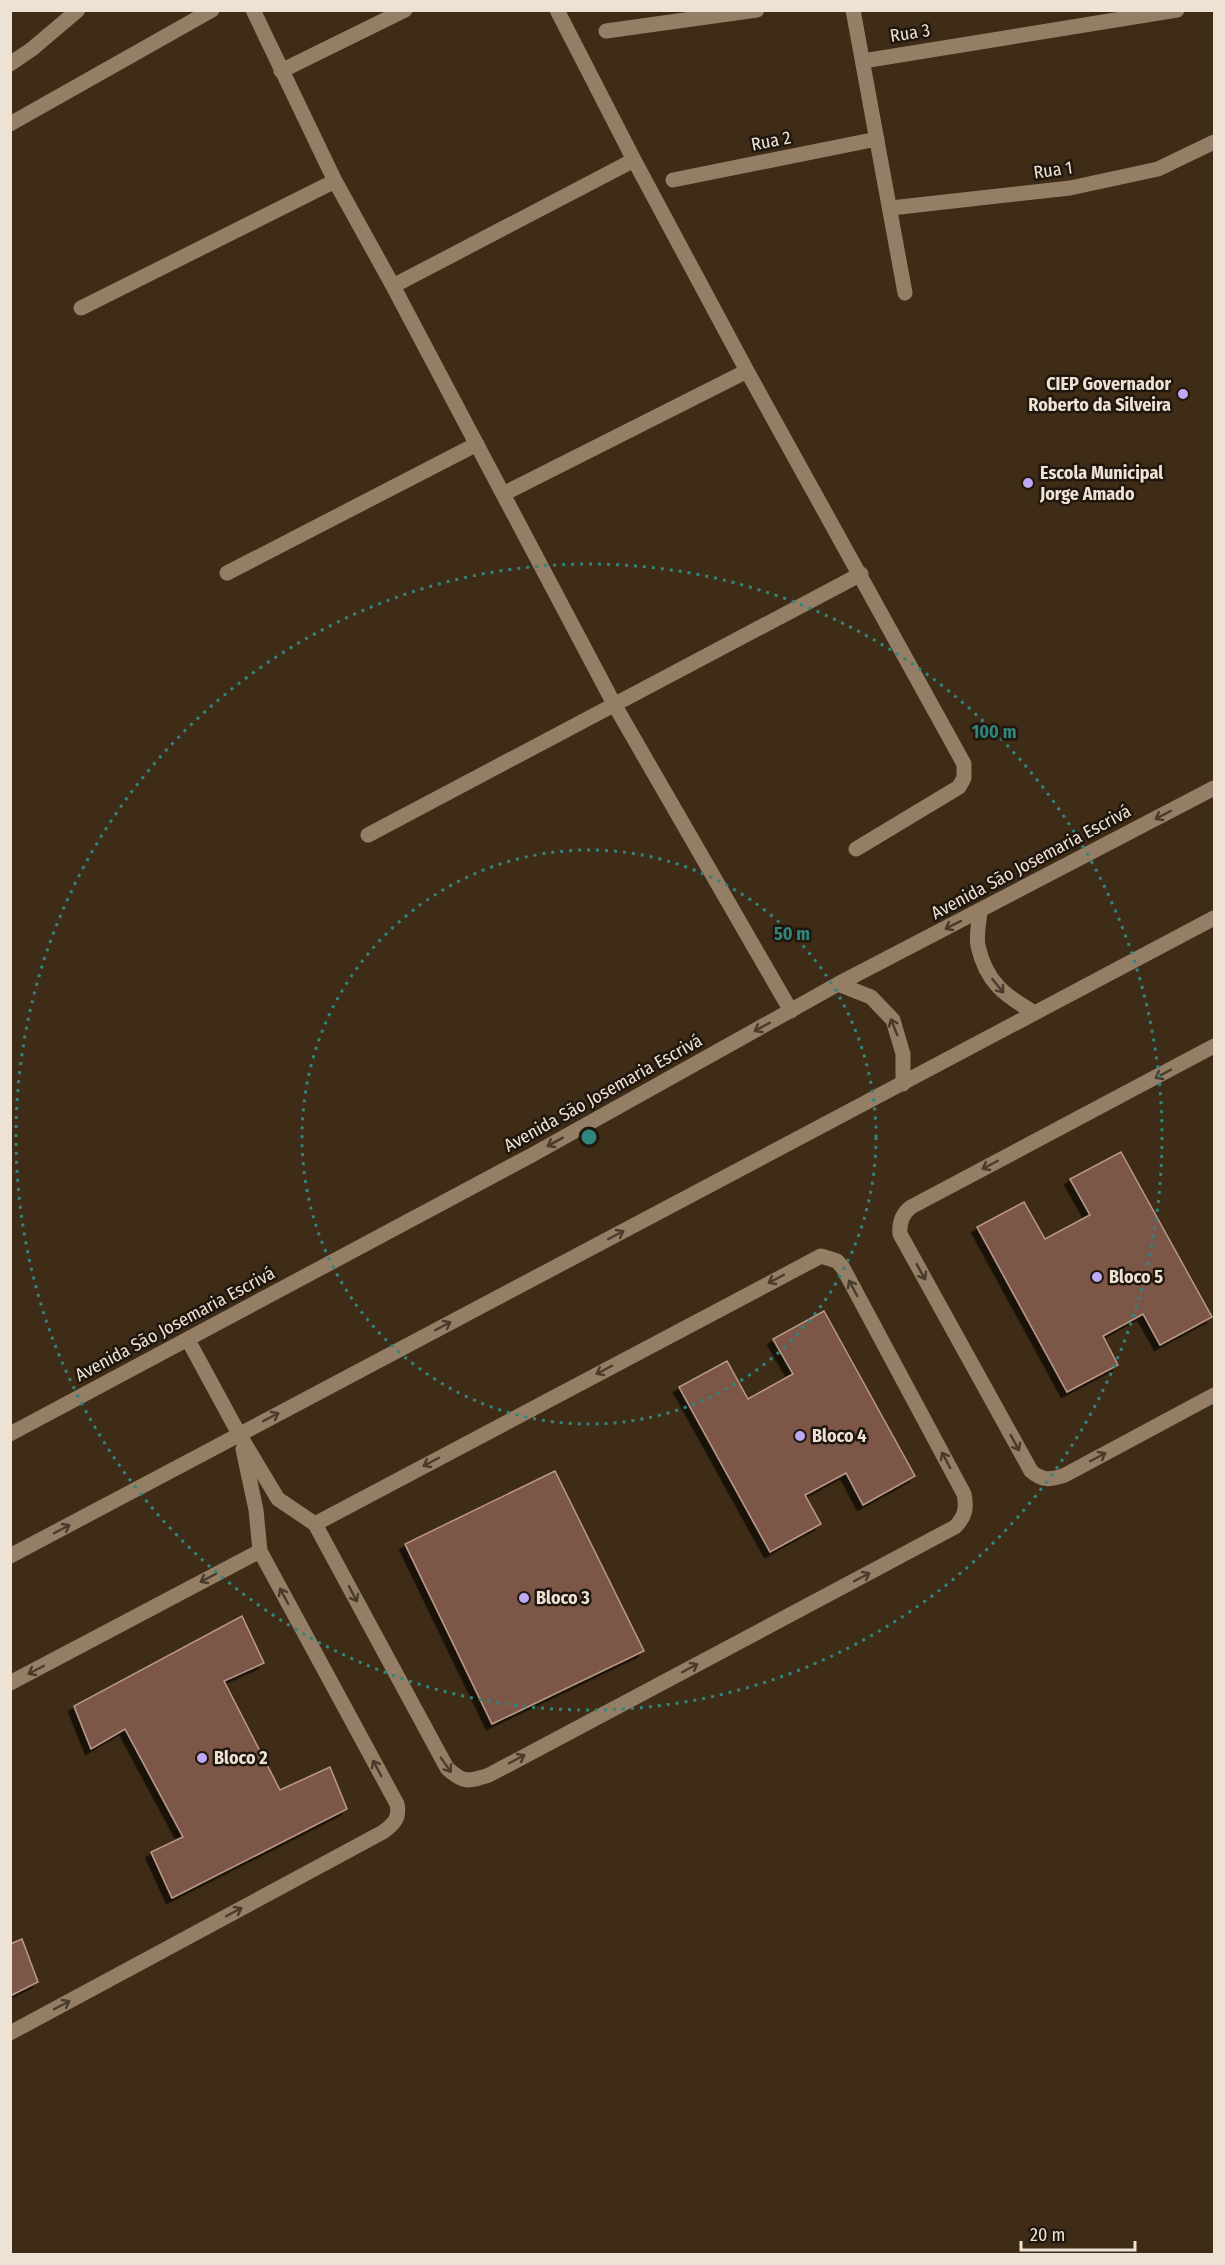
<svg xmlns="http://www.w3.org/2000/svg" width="1225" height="2265" viewBox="0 0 1225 2265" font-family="'Fira Sans Condensed',sans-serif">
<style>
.building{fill:#7c5747;stroke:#ba998b;stroke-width:1.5;filter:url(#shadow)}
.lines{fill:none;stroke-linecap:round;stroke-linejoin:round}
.minor{stroke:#947e65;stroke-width:15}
.oneway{stroke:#483b2c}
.ring{fill:none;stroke:#30867d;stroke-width:3;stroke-dasharray:3 6}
.poi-dot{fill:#bfa9f4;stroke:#1f170d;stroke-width:2}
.labels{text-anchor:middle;stroke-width:5;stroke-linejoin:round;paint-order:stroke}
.street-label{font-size:18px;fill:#eee2d5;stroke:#1f170d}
.poi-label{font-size:18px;font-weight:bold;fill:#eee2d5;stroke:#1f170d;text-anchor:start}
.centre{fill:#30867d;stroke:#1f170d;stroke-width:3}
.ring-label{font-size:18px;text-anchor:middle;font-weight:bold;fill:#30867d;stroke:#1f170d;stroke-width:5;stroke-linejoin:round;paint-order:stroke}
</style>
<defs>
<filter id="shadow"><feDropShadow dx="-5.5" dy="5.5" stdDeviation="0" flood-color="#0009"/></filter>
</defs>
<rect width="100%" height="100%" fill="#3f2c16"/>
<!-- building -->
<path class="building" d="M1121 1152 1212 1317 1160 1345 1143 1314 1103 1336 1118 1365 1067 1392 977 1227 1024 1202 1045 1239 1090 1215 1070 1179Z
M824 1311 915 1476 863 1505 846 1473 805 1495 821 1524 770 1552 679 1387 727 1361 748 1399 793 1374 773 1339Z
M555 1471 644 1651 492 1724 405 1544Z
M242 1616 264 1663 224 1681 280 1790 330 1767 347 1809 172 1898 151 1852 183 1837 125 1729 91 1749 74 1706Z
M22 1939 38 1982 10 1996V1944Z"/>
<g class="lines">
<!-- minor -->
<path class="minor" d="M253 10 335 181 393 286 614 704 791 1011
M557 10 634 160 747 371 964 764V778L959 787 856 849
M853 10 905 293
M606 31 757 10
M863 61 1177 10
M10 64 32 49 78 10
M281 71 405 10
M10 124 212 10
M673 180 877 139
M891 208 1070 188 1158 169 1214 142
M393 286 634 160
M81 308 335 181
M503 494 747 371
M227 573 477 444
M368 835 861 574
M980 912C979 922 976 936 978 946 986 982 1005 996 1035 1013
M838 984 871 997 893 1020 903 1054V1084
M1214 1046 911 1207C902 1214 899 1223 900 1234L1031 1471C1042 1481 1051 1480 1065 1475L1214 1395
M188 1340 239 1434 278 1499 315 1524 447 1768C463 1783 468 1782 489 1775L955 1527C965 1517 967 1508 964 1494L843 1268 837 1261 821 1256 315 1524
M10 1434 532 1155 838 984 1214 788
M10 1556 1214 918
M10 1683 260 1551
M10 2033 383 1832C394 1824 400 1818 397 1804L260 1551 256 1510 243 1449"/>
</g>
<!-- one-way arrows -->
<defs><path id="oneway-shaft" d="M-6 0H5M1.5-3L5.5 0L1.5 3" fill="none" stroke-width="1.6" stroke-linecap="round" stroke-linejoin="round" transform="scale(1.5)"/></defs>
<g class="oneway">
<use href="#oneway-shaft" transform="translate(1163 815) rotate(152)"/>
<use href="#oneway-shaft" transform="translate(953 925) rotate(153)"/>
<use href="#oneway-shaft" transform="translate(998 986) rotate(51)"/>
<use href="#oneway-shaft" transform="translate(762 1027) rotate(151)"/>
<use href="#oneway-shaft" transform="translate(894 1027) rotate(-112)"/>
<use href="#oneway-shaft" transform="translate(1163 1074) rotate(152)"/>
<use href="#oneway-shaft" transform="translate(555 1142) rotate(151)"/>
<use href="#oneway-shaft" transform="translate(990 1165) rotate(152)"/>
<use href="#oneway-shaft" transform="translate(616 1235) rotate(-28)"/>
<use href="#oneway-shaft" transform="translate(921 1272) rotate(61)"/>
<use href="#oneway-shaft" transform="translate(776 1279) rotate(152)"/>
<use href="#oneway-shaft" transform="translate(853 1288) rotate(-118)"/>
<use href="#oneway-shaft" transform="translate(443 1326) rotate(-28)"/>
<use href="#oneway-shaft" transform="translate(604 1370) rotate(152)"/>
<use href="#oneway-shaft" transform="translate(271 1417) rotate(-28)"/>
<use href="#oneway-shaft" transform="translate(1015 1443) rotate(61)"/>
<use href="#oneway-shaft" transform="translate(1098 1457) rotate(-28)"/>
<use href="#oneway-shaft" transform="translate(946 1460) rotate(-118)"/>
<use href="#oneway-shaft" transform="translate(431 1462) rotate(152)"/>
<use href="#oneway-shaft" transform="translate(62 1529) rotate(-28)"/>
<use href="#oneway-shaft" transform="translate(862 1577) rotate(-28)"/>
<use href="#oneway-shaft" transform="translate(208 1578) rotate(152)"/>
<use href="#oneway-shaft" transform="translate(353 1594) rotate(62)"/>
<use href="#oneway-shaft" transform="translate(284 1596) rotate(-118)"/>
<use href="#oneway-shaft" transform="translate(690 1668) rotate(-28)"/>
<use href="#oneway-shaft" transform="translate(36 1670) rotate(152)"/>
<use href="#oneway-shaft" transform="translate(517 1759) rotate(-28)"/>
<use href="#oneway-shaft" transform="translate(446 1765) rotate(55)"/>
<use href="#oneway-shaft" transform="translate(377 1768) rotate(-118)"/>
<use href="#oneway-shaft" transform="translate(234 1912) rotate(-28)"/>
<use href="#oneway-shaft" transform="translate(62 2005) rotate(-28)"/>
</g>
<!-- distance rings -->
<g class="ring">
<circle cx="589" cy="1137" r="287"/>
<circle cx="589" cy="1137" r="573"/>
</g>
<!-- markers -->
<g class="poi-dot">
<circle cx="1183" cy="394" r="6"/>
<circle cx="1028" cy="483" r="6"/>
<circle cx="1097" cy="1277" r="6"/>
<circle cx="800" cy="1436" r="6"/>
<circle cx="524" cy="1598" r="6"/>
<circle cx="202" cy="1758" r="6"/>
</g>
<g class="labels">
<!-- street labels -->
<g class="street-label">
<text transform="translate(910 33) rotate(-9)" y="6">Rua 3</text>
<text transform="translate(771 141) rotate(-11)" y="6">Rua 2</text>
<text transform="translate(1053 170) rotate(-8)" y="6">Rua 1</text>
<text transform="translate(1031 862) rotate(-28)" y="6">Avenida São Josemaria Escrivá</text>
<text transform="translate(603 1093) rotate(-29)" y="6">Avenida São Josemaria Escrivá</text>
<text transform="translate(175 1324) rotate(-28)" y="6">Avenida São Josemaria Escrivá</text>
</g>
<!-- poi labels -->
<g class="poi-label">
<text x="1171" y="390" text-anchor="end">CIEP Governador<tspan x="1171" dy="21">Roberto da Silveira</tspan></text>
<text x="1040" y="479">Escola Municipal<tspan x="1040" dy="21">Jorge Amado</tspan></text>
<text x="1109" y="1283">Bloco 5</text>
<text x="812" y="1442">Bloco 4</text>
<text x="536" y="1604">Bloco 3</text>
<text x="214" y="1764">Bloco 2</text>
</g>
</g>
<circle cx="589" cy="1137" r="9" class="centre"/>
<g class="ring-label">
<text x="994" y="738">100 m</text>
<text x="792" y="940">50 m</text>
</g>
<!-- border -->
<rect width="1225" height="2265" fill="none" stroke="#eee2d5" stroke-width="24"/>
<!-- scale -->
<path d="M1021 2241v9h114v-9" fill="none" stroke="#eee2d5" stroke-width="3"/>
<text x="1030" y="2241" font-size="18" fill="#eee2d5" stroke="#1f170d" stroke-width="4.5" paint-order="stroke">20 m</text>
</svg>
